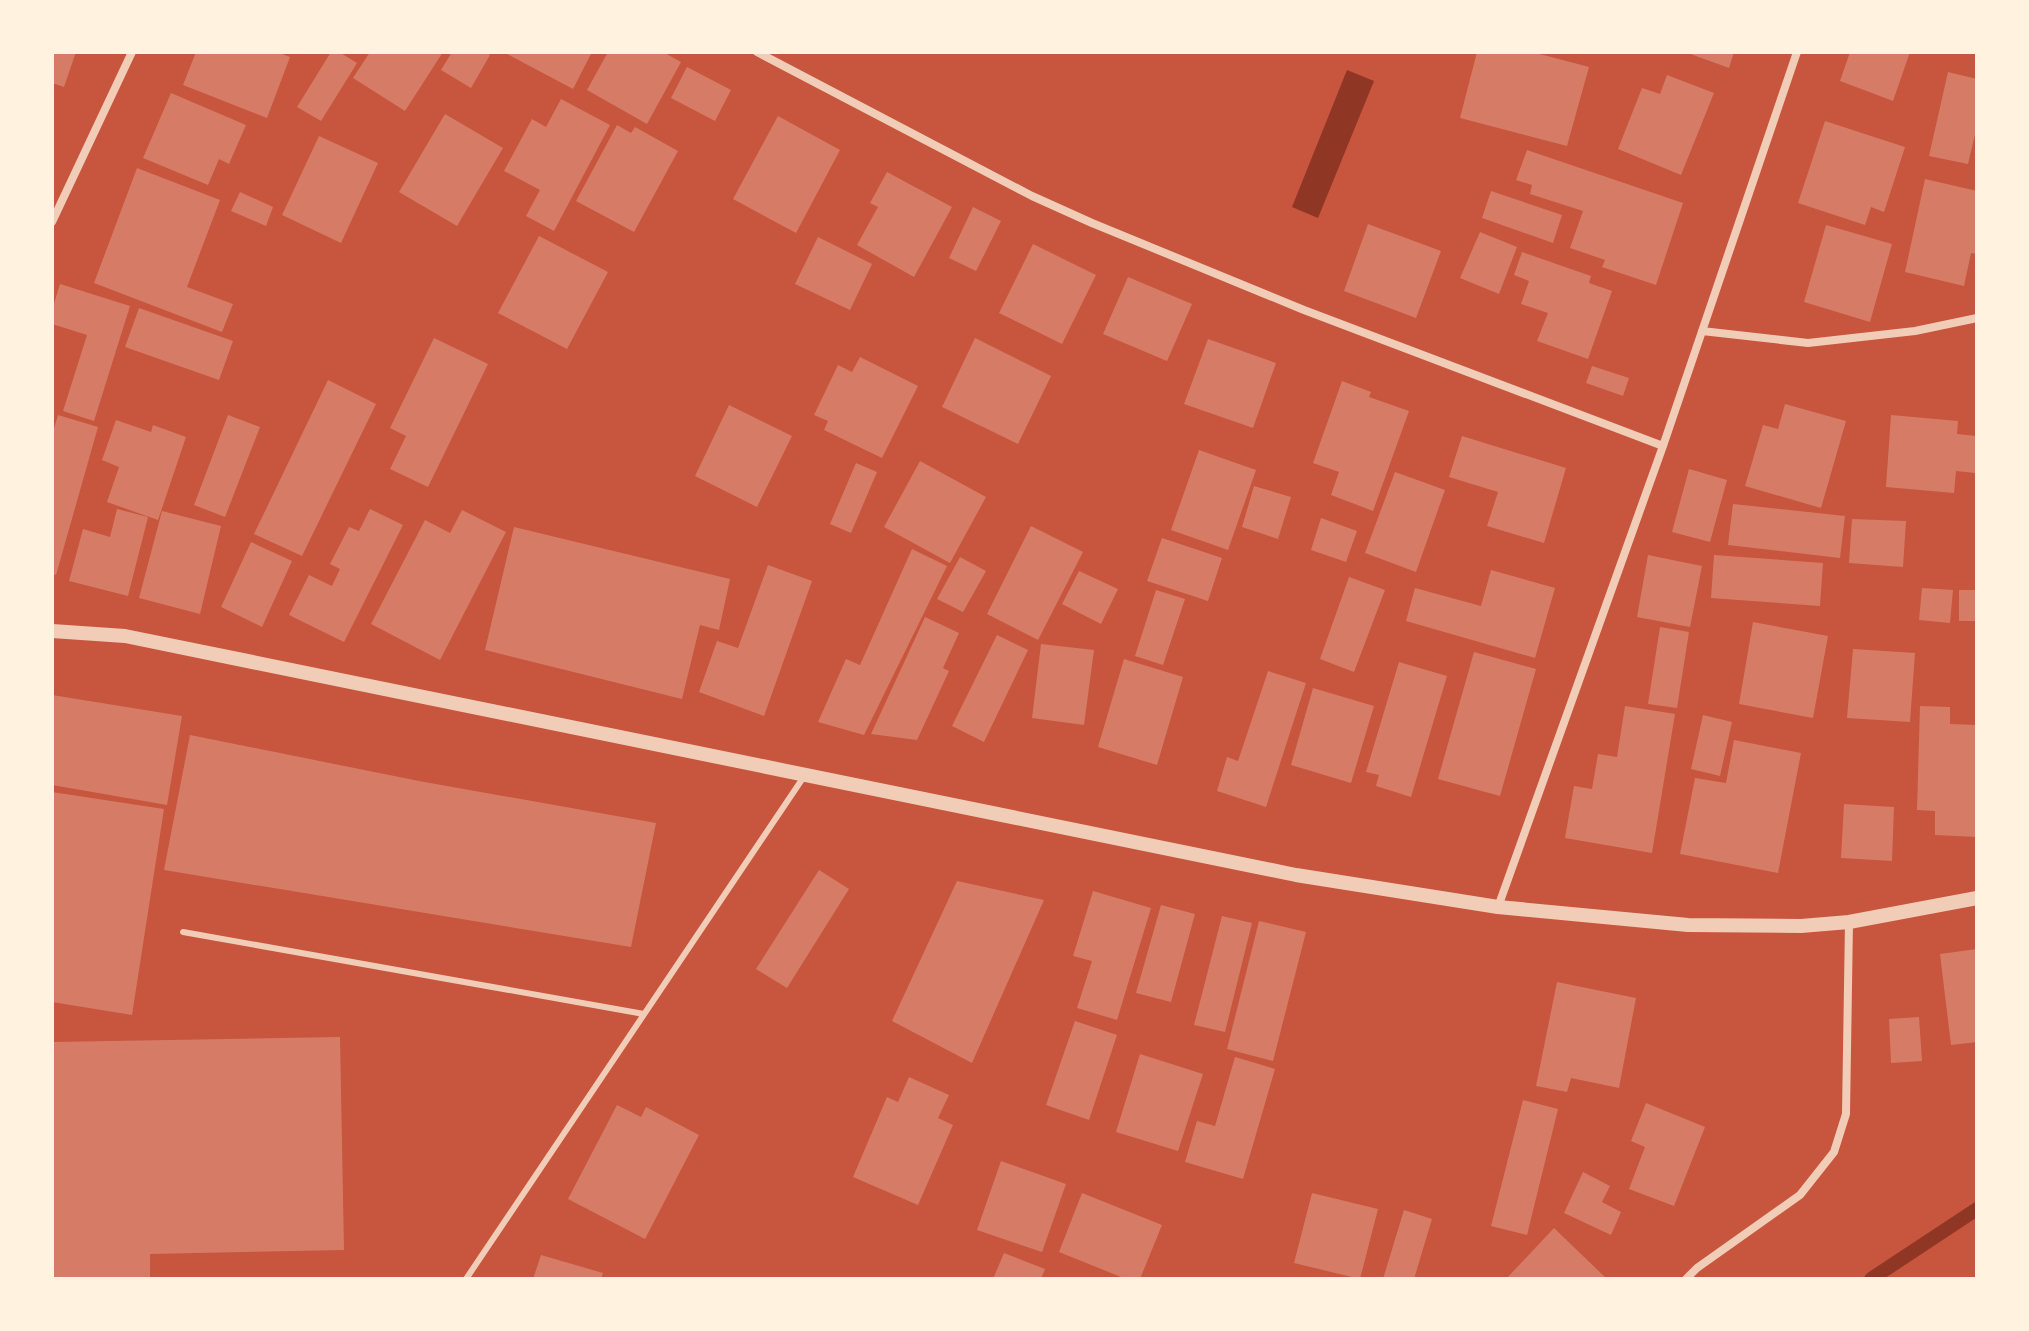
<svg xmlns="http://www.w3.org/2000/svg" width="2029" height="1331" viewBox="0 0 2029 1331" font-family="Raleway,sans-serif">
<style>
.water{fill:#8f3625}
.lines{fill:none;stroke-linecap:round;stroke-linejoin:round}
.stream{stroke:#8f3625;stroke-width:14}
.building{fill:#d67c66}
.service{stroke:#f1ccb7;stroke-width:6}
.minor{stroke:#f1ccb7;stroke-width:8}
.tertiary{stroke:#f1ccb7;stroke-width:14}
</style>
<rect width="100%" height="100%" fill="#c8553d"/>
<!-- water -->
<path class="water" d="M1347 70 1374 81 1318 218 1292 207Z"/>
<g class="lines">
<!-- stream -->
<path class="stream" d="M1871 1279 1977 1209"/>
</g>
<!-- building -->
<path class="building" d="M52 52H76L64 87 52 83Z
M196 52H277L290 57 267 118 183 85Z
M331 52H339L357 63 321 121 297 107Z
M370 52H443L405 111 353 78Z
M452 52H485L490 55 471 88 441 70Z
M508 52H592L573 89 507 54Z
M608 52H663L681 62 647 124 587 90Z
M1477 52H1532L1589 67 1567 146 1460 118Z
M1685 52H1734L1729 68Z
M1850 52H1910L1893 101 1840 81Z
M687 67 731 90 715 121 671 98Z
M1948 72 1977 79V126L1968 164 1929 156Z
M1667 75 1714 93 1681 175 1618 149 1642 88 1660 94Z
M171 93 246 125 229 164 219 159 208 185 143 158Z
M561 99 610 125 554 231 526 216 540 190 504 171 532 119 546 127Z
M445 114 503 148 457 226 399 192Z
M778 116 840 150 796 233 733 199Z
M1825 121 1905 147 1884 212 1871 207 1865 225 1798 203Z
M617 125 631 133 635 127 678 151 634 232 576 201Z
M319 136 378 163 341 243 282 215Z
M1527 150 1683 203 1656 285 1602 267 1605 260 1570 248 1583 211 1530 194 1532 185 1516 180Z
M137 168 220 200 187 287 233 304 222 332 94 283Z
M887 172 952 207 914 277 857 245 878 207 870 203Z
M1925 179 1977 191V254L1971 253 1964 286 1905 272Z
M1491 191 1562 215 1553 243 1482 218Z
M240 192 273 207 266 226 231 211Z
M973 207 1001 221 976 271 949 258Z
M1368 224 1441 251 1416 318 1344 291Z
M1826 225 1892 244 1870 322 1804 302Z
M1480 232 1517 247 1499 294 1460 278Z
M539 236 608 272 567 349 498 313Z
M818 237 872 264 850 310 795 284Z
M1033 244 1096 275 1062 344 999 313Z
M1522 252 1591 276 1589 283 1612 291 1588 359 1537 341 1548 313 1521 304 1529 281 1514 275Z
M1128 277 1192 304 1167 361 1103 334Z
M60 284 130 306 94 421 63 411 87 335 52 324V310Z
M139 308 233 341 219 380 125 347Z
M434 338 488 364 428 487 390 469 406 436 390 428Z
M975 338 1051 376 1018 444 942 407Z
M1208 339 1276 363 1253 428 1184 404Z
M860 357 918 386 882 458 824 430 828 421 814 415 838 365 852 372Z
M1592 366 1629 378 1623 396 1586 383Z
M328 380 376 404 302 556 254 534Z
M1342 381 1371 392 1369 397 1409 411 1373 511 1331 495 1339 472 1313 463Z
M1785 404 1846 421 1821 508 1745 486 1763 425 1778 429Z
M729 405 792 436 757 507 695 476Z
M58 415 98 427 56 575 52 574V435Z
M228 415 260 427 225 517 194 505Z
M1891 415 1958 421 1957 434 1977 436 1975 473 1956 471 1954 493 1886 487Z
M116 420 151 432 153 425 186 437 158 520 107 502 119 467 102 460Z
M1462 436 1566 468 1544 543 1487 526 1498 492 1449 477Z
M1199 450 1256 470 1228 550 1171 530Z
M920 461 986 497 950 563 884 527Z
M856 463 877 472 851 533 830 524Z
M1689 469 1727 480 1710 542 1672 532Z
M1395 472 1445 490 1416 572 1365 553Z
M1254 486 1291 497 1278 539 1242 527Z
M1733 504 1845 516 1840 558 1728 545Z
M117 509 148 517 128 596 69 581 83 529 110 537Z
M370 509 403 525 344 642 289 615 309 575 332 586 340 569 330 564 349 527 359 531Z
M462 510 506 532 440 660 371 624 425 520 450 533Z
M162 511 221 526 200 614 139 598Z
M1321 518 1357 531 1346 562 1311 550Z
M1852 519 1906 521 1903 567 1849 563Z
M1031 526 1083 552 1038 640 987 614Z
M514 527 730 579 719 630 700 625 682 699 485 650Z
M1162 538 1222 558 1208 601 1147 581Z
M251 542 292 561 262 627 221 607Z
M912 549 947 566 864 735 818 722 846 659 860 665Z
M1648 555 1702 566 1690 627 1637 617Z
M1714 555 1823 563 1820 606 1711 598Z
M960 557 986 571 963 612 937 599Z
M768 565 812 581 764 716 699 692 717 641 738 648Z
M1491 570 1555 588 1535 658 1406 621 1415 588 1481 606Z
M1079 571 1118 589 1101 624 1062 604Z
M1349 577 1385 590 1354 672 1320 659Z
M1922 588 1953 590 1950 623 1919 620Z
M1156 590 1185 599 1163 665 1135 656Z
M1959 590H1977V621H1959Z
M925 617 959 633 943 668 949 671 917 740 871 734Z
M1753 622 1828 636 1813 718 1739 704Z
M1660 627 1689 632 1677 708 1648 704Z
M997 635 1028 650 984 742 952 726Z
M1041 644 1094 650 1084 725 1032 718Z
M1853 649 1915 653 1910 722 1847 718Z
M1474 652 1536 669 1500 796 1438 779Z
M1124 659 1183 677 1157 765 1098 747Z
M1399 662 1447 676 1411 797 1376 786 1379 775 1366 772Z
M1268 671 1306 683 1266 807 1217 791 1227 757 1238 761Z
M1313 688 1374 706 1351 783 1291 765Z
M52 695 182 716 167 805 52 785Z
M1625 706 1675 714 1652 853 1565 838 1574 786 1592 789 1598 754 1617 757Z
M1920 706 1950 707V724L1977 725V837L1935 835V811L1917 810Z
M1703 715 1732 722 1720 776 1691 769Z
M190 735 419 781 656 823 631 947 164 870Z
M1734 740 1801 753 1778 873 1680 854 1695 778 1726 783Z
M52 792 164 809 132 1015 52 1002Z
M1844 804 1894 807 1892 861 1841 858Z
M819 870 849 889 787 988 756 969Z
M957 881 1044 900 972 1063 892 1021Z
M1093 891 1151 908 1117 1020 1077 1008 1092 961 1073 956Z
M1161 905 1195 914 1171 1002 1136 993Z
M1222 916 1252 923 1225 1032 1194 1025Z
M1259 921 1306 932 1273 1061 1227 1049Z
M1977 949V1042L1951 1045 1940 954Z
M1557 982 1636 998 1619 1088 1571 1078 1567 1092 1536 1086Z
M1919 1017 1922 1061 1891 1063 1889 1019Z
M1075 1021 1117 1035 1089 1120 1046 1105Z
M340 1037 344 1250 150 1254V1279H52V1042Z
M1140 1054 1203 1074 1178 1151 1116 1132Z
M1235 1057 1275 1069 1243 1179 1185 1162 1197 1121 1215 1126Z
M909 1077 949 1095 938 1118 953 1125 918 1205 853 1177 887 1097 898 1102Z
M1523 1100 1558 1109 1527 1235 1491 1226Z
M1646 1103 1705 1127 1674 1206 1629 1189 1645 1147 1631 1141Z
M617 1105 641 1117 646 1107 699 1135 645 1239 568 1199Z
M1001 1161 1066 1184 1042 1252 977 1230Z
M1583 1172 1610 1186 1602 1202 1621 1212 1611 1235 1564 1213Z
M1082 1193 1162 1225 1140 1279H1126L1059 1252Z
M1312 1193 1378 1209 1360 1279 1294 1263Z
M1404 1210 1432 1219 1414 1279H1383Z
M1554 1228 1607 1279H1506Z
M1004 1253 1045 1269 1041 1279H993Z
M541 1255 603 1273 601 1279H533Z"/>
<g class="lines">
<!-- service -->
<path class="service" d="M183 932 644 1014
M466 1279 805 775"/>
<!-- minor -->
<path class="minor" d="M757 52 1032 196 1092 223 1304 310 1663 446
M52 222 132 52
M1702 331 1808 343 1915 331 1977 318
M1498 907 1663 446 1797 52
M1686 1279 1697 1268 1800 1195 1834 1152 1846 1114 1849 922"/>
<!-- tertiary -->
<path class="tertiary" d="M52 631 125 636 1296 875 1498 907 1688 925 1801 926 1849 922 1977 898"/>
</g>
<!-- border -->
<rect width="2029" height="1331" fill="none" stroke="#fff3e0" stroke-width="108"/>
</svg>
